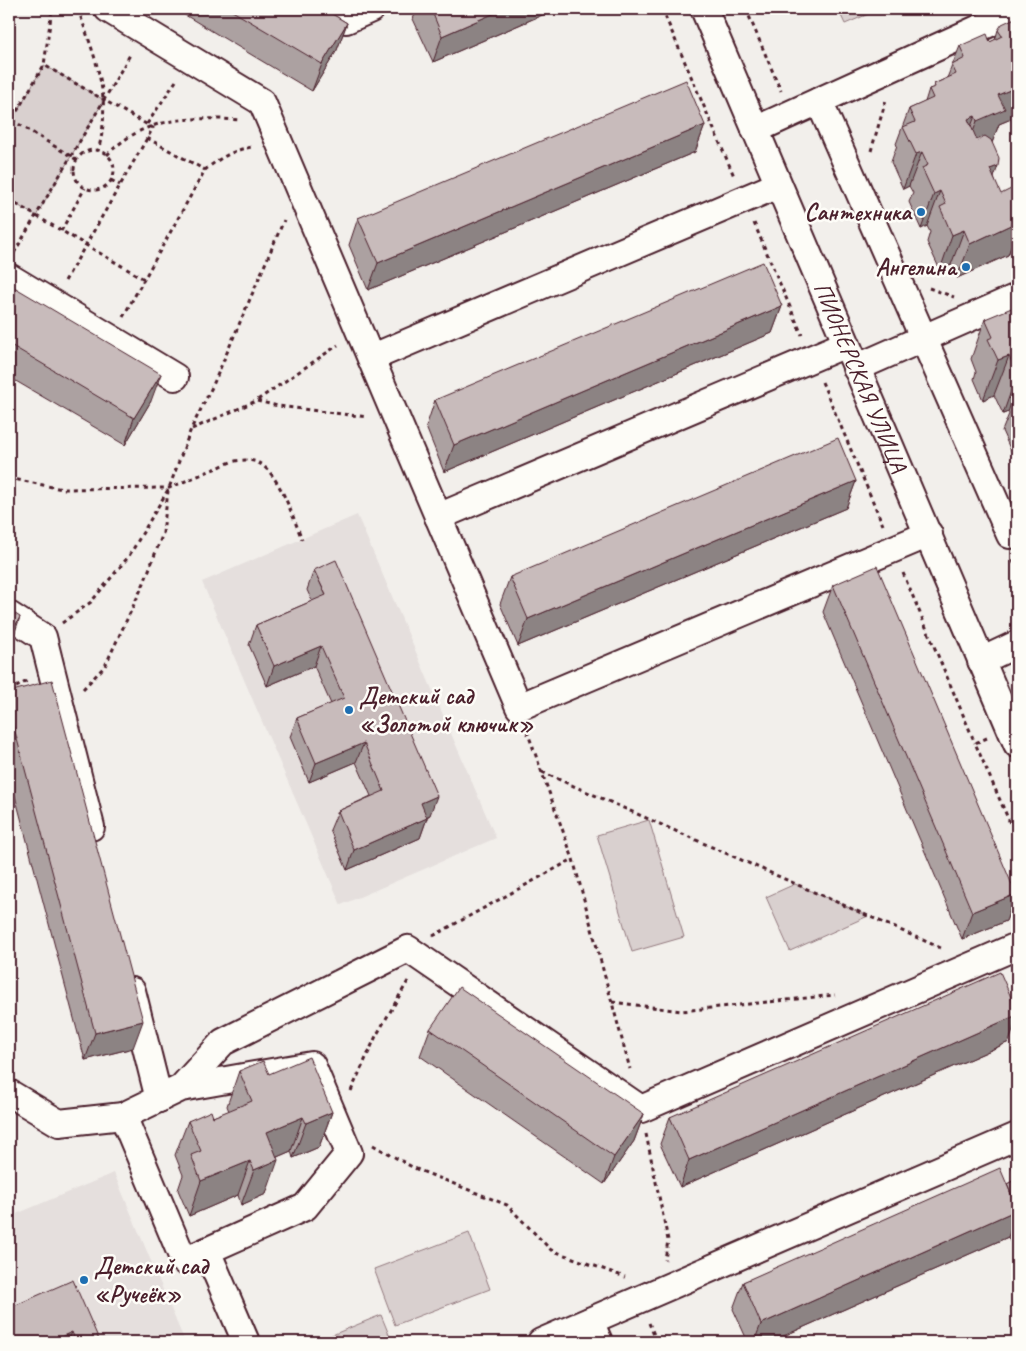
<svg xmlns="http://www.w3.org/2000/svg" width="1026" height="1351" viewBox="0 0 1026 1351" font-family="Caveat,sans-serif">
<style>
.built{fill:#e5dfdd}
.green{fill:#d9d0cf;stroke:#92787d}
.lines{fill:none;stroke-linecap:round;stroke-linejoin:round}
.minor-casing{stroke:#4a1f2b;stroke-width:30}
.path{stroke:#4a1f2b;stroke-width:3;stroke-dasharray:4 4;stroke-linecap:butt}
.minor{stroke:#fdfcf7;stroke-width:26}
.wall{fill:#aca1a1;stroke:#4a1f2b}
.shaded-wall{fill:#8c8383;stroke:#4a1f2b}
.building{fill:#c8bbbb;stroke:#4a1f2b}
.poi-dot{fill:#1f6fb2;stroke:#fdfcf7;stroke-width:2}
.labels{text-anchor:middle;stroke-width:5;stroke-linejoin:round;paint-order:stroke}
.poi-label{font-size:24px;font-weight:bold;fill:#4a1f2b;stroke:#fdfcf7;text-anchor:end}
.street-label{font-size:24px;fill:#4a1f2b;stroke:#fdfcf7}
</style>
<rect width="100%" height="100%" fill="#f2efeb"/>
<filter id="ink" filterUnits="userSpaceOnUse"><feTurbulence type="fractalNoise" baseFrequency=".02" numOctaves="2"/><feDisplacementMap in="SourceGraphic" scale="10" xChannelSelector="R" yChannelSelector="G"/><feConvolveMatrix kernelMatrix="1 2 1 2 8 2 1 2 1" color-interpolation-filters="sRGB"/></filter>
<g filter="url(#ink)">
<!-- built -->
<path class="built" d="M357 515 496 838 341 905 202 582Z
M114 1173 185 1342H9V1217Z"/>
<!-- green -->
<path class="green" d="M838 9H880L845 24Z
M44 65 104 100 36 216 9 200V125Z
M649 820 684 937 632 952 597 835Z
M795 884 868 916 790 951 766 897Z
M469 1233 490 1289 395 1325 374 1269Z
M381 1315 392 1342H315Z"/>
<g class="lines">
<defs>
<g id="minor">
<path d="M108 9 262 102 519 707 929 534"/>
<path id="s1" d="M704 9 1017 744"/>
<path d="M346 20 371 9"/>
<path d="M819 101 1010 535 1017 532"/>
<path d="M755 130 1017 11"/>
<path d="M9 277 175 377"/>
<path d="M371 358 778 185"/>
<path d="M856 368 1017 297"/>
<path d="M438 517 846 344"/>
<path d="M9 615 43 637 91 827"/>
<path d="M981 661 1017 644"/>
<path d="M132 991 159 1099"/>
<path d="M181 1088 312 1065 349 1153 305 1207 184 1261 123 1116 181 1088 223 1042 408 949 641 1109 1017 946"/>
<path d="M9 1093 59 1123 123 1116"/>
<path d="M207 1251 246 1342"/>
<path d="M590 1321 599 1342"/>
<path d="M541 1342 1017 1136"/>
</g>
</defs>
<!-- minor casing -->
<use href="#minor" class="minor-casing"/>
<!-- path -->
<path class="path" d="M78 9C95 58 113 98 98 151
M662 9 734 176
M746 9 781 91
M12 120 77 160
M147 124 176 81
M9 125 44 65 52 9
M147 138 205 170
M74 170a20 20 0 1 1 40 0a20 20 0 1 1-40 0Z
M871 151 886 100
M107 155C145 116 189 117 240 120
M111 180 120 185
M9 200 144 279
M754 223 802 335
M61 231 85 188
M14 253 104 100 44 65
M65 281 153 128 104 100 131 53
M929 288 954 297
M123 317 205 170C218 159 236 148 254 147
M822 382 883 525
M257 401 278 406 367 417
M192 429 256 401 338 345
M9 478 62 489 169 488 231 462C239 460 249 459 257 462 279 472 293 518 302 539
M1013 560 1017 571
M903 573 975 743
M62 623 91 602 129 556 169 488 191 429 213 385 284 220
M83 689 105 666 144 583 163 533 168 491
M9 691 29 680
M527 731 573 859 630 1069
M987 738 975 743 1017 839
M542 772 943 949
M433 936 573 859
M612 1002 682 1011 835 995
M351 1091 376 1036 408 981
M646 1134 668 1240 665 1260
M373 1145 414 1168 507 1205 551 1250 625 1277
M649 1323 657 1342"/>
<!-- minor -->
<use href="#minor" class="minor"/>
</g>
<!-- wall -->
<path class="wall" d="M175 9H324L347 23 337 50 312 91Z
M417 9H556L433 62 413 19Z
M1017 17V127L1014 126 1011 119 999 124 992 143 994 177 1012 246 1008 255 957 278 951 265 940 270 927 242 930 232 927 226 921 229 909 202 913 193 909 186 903 189 891 162 897 145 896 144 909 109 925 102 929 89 933 88 934 84 947 78 960 46 990 42 995 40 998 30Z
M705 125 695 152 368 290 349 245 358 218Z
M9 284 151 401 125 445 9 377Z
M782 306 772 333 444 472 426 427 435 400Z
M1017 315V451L1012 453 1002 431 1009 414 1008 412 1003 414 994 395 983 400 974 379 976 372 971 359 985 319Z
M856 481 846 508 518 646 500 604 510 577Z
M314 570 430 815 427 817V818L420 838 347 870 330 830 338 811 371 796 356 762 309 782 290 737 297 718 331 704 314 666 267 686 249 645 256 625 312 601 307 590Z
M833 585 1016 894 1006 921 962 939 823 612Z
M9 692 133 1048 85 1060 9 773Z
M430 1029 644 1114 634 1141 604 1184 420 1056Z
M1009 1042 680 1187 660 1144 670 1117Z
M239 1071 269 1074 332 1112 319 1147 293 1158 291 1151 277 1157 266 1194 241 1205 238 1195 189 1216 178 1190 183 1175 175 1155 188 1121 213 1117 229 1111 227 1106Z
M1017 1159V1257L1008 1237 770 1342H748L733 1309 743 1282 1007 1184 1017 1179 1011 1166 1013 1161Z
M9 1308 100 1342H9Z"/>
<!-- shaded-wall -->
<path class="shaded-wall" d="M504 9H556L433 62 442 36Z
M347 23 337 50 312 91 322 64Z
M1017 87V101L1011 119 999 124 992 143 965 155 977 121 998 95Z
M975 116 962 150 968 119Z
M705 125 695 152 368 290 378 263Z
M922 152 909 186 903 189 916 154Z
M998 166 986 200 990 169Z
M940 191 927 226 921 229 934 194Z
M1017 222V231L1008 255 957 278 970 244Z
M964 230 951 265 940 270 952 235Z
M782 306 772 333 444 472 454 445Z
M1009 356 994 395 983 400 998 360Z
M161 374 151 401 125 445 134 418Z
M1017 374V386L1008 412 1003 414Z
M1017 437V451L1012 453Z
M856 481 846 508 518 646 528 619Z
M20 617 11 644 9 647V637Z
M321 646 314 666 267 686 274 666Z
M364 743 356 762 309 782 316 763Z
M437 796 430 815 414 822 421 803Z
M427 818 420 838 347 870 354 850Z
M1016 894 1006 921 962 939 972 912Z
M1017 1015V1019L1009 1042 680 1187 689 1160Z
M143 1021 133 1048 85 1060 95 1033Z
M332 1112 319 1147 293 1158 306 1123Z
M644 1114 634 1141 604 1184 614 1157Z
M303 1117 291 1151 254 1167 267 1132Z
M278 1160 266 1194 241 1205 254 1170Z
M250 1161 238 1195 189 1216 201 1181Z
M1017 1210V1212L1008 1237 770 1342H754L761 1324Z
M72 1332 68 1342H49Z"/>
<!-- building -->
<path class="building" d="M229 9H324L347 23 322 64Z
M431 9H504L442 36Z
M1017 17V87L998 95 1005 109 977 121 975 116 968 119 977 140 985 136 991 140 999 158 998 166 990 169 1001 194 1013 188 1017 197V222L970 244 964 230 952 235 940 207 946 204 940 191 934 194 922 168 928 165 922 152 916 154 903 127 915 122 909 109 933 98 929 89 935 87 934 84 956 74 952 65 965 58 960 46 987 34 990 42 1002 36 998 30 1002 24Z
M686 80 705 125 378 263 358 218Z
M763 262 782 306 454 445 435 400Z
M9 284 161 374 134 418 9 344Z
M1014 307 1017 315V374L1009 356 998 360 988 339 993 337 985 319Z
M838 438 856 481 528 619 510 577Z
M336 560 437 796 421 803 427 818 354 850 338 811 384 791 364 743 316 763 297 718 344 698 321 646 274 666 256 625 326 595 314 570Z
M877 566 1016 894 972 912 833 585Z
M9 610 20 617 9 637Z
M52 680 143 1021 95 1033 9 709V692Z
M1000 972 1017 1011V1015L689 1160 670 1117Z
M459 987 644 1114 614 1157 430 1029Z
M309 1057 332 1112 306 1123 303 1117 267 1132 278 1160 254 1170 250 1161 201 1181 191 1155 201 1151 188 1121 211 1111 213 1117 252 1101 239 1071 263 1061 269 1074Z
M1017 1159V1171L1013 1161Z
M1000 1168 1017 1208V1210L761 1324 743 1282Z
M1017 1179V1208L1007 1184Z
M1017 1212V1247L1010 1231Z
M73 1280 100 1342H76L72 1332 49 1342H9V1308Z"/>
</g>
<!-- markers -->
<g class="poi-dot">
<circle cx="921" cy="212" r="5"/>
<circle cx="966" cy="267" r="5"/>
<circle cx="349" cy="710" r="5"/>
<circle cx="84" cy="1280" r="5"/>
</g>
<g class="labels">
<!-- poi labels -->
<g class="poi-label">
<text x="911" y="220">Сантехника</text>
<text x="956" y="275">Ангелина</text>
<text x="359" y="704" text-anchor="start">Детский сад<tspan x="359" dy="28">«Золотой ключик»</tspan></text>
<text x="94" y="1274" text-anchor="start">Детский сад<tspan x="94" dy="28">«Ручеёк»</tspan></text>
</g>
<!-- street labels -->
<g class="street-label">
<text dy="8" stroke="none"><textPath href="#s1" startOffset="400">ПИОНЕРСКАЯ УЛИЦА</textPath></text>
</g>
</g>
<!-- margin -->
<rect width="1026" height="1351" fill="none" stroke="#fdfcf7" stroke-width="30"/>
<rect x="15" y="15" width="996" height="1321" fill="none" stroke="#4a1f2b" stroke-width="2" filter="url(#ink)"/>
</svg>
